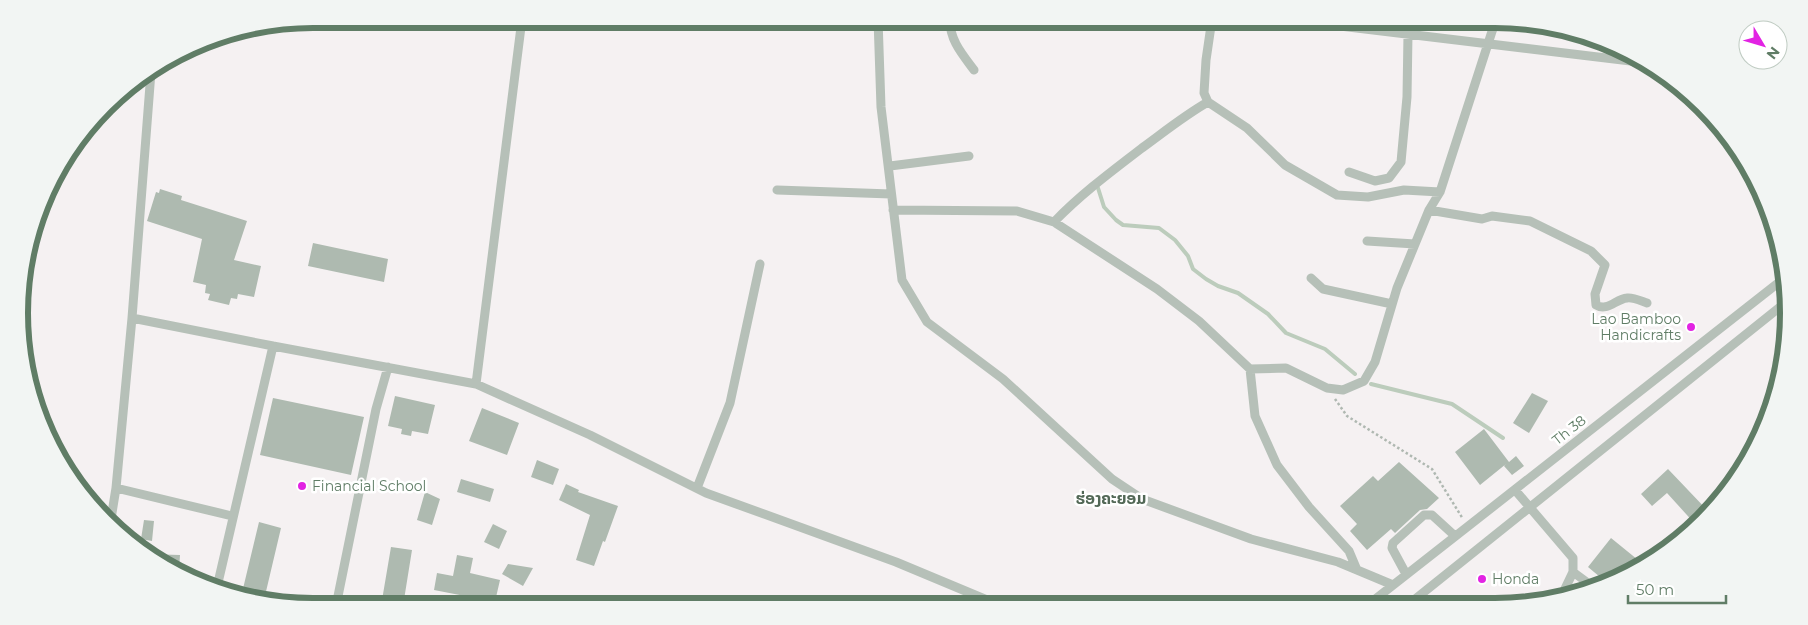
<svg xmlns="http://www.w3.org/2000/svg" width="1808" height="625" viewBox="0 0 1808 625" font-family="Montserrat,'Noto Sans Lao',sans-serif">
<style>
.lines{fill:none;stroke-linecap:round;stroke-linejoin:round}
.stream{stroke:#bcccbc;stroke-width:4}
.building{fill:#aebab0}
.path{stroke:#afb8b1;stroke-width:2.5;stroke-dasharray:2.5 2.5;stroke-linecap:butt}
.minor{stroke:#b6c0b8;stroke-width:9}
.poi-dot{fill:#e223e3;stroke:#fff;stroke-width:2}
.labels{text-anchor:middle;stroke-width:5;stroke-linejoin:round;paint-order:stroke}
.poi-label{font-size:14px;fill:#607d66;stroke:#fff;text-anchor:start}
.street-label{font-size:14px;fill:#607d66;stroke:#fff}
.quarter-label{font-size:16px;font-weight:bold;fill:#526856;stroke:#fff}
.rim{fill:none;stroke:#607d66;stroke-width:6}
</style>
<rect width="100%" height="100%" fill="#f5f1f2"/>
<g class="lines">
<!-- stream -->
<path class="stream" d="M1098 188 1104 207 1116 220 1123 225 1159 228 1175 240 1188 256 1193 269 1206 279 1218 286 1238 293 1268 314 1286 333 1325 349 1355 374
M1371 384 1452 404 1503 438"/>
</g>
<!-- building -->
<path class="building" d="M160 189 182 196 181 200 247 221 234 260 261 266 254 297 238 294 237 299 231 298 229 305 208 300 210 294 205 293 206 285 193 282 202 239 147 221 156 192 159 193Z
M313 243 388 259 384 282 308 266Z
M1532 393 1548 401 1529 433 1513 423Z
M395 396 435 405 428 434 412 431 411 436 401 434 402 429 388 426Z
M273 398 364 417 351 475 260 455Z
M482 408 519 423 507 455 469 441Z
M1484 429 1509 462 1516 456 1524 466 1512 475 1504 466 1506 464 1480 485 1455 452Z
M537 460 559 469 553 485 531 477Z
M1399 462 1439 498 1427 509 1420 510 1395 533 1391 529 1367 550 1350 531 1357 524 1340 506 1373 476 1378 481Z
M1668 469 1708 511 1696 525 1667 493 1652 506 1641 494Z
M461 479 494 489 490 502 457 492Z
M566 484 579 490 578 492 618 506 605 542 603 541 594 566 576 560 590 515 559 500Z
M425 492 440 499 432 525 417 520Z
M144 520 154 521 152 541 141 539Z
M259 522 281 528 264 600 241 597Z
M493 524 507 531 499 549 484 542Z
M1611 538 1643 564 1625 576 1606 582 1588 567Z
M391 547 412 550 403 606H381Z
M147 554 180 555 179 570 149 557Z
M457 555 473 558 470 573 500 580 494 606 468 603 470 597 434 590 437 573 453 576Z
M508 564 533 568 523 586 502 574Z"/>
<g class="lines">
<!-- path -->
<path class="path" d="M1335 399 1347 416 1432 469 1463 519"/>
<!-- minor -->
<path class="minor" d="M878 19 881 107 902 280 927 322 1003 379 1112 479 1142 499 1251 539 1338 562 1393 585
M950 19C949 39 962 54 974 70
M1212 19 1206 60 1204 93 1208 102 1247 128 1285 165 1337 195 1368 197 1404 190 1440 192
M1282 19 1639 62
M151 72 132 318 116 488 232 516
M890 166 969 156
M1349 172 1375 181 1389 178 1401 162 1407 97 1408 34
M777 190 891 194
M893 210 1017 211 1054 222 1157 289 1199 321 1250 369
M1429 210 1482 219 1492 216 1530 221 1591 251 1605 265 1595 294 1596 305C1607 312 1616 299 1627 298 1633 297 1641 301 1647 303
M1054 222C1081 194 1112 171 1142 148 1164 132 1185 115 1208 102
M1367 241 1415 244
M1311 278 1323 289 1392 304
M132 318 273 346
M476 384 522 19
M697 488 730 403 760 264
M1515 490 1573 558V572L1562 595
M111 519 116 488
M1357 570 1349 551 1309 507 1277 465 1255 416 1250 369 1286 368 1327 388 1343 390 1364 381 1375 362 1397 288 1429 210 1440 192 1496 19
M1573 572 1592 586
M1406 574 1392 548 1393 543 1424 515H1432L1455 536
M217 587 273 346 476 384 590 435 706 493 896 562 999 605
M1369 604 1787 276
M1409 604 1785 303
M336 606 376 409 388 367"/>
</g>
<!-- markers -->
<g class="poi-dot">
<circle cx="1691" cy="327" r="5"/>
<circle cx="302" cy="486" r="5"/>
<circle cx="1482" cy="579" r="5"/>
</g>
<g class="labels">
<!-- poi labels -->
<g class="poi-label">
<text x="1681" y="324" text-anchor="end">Lao Bamboo<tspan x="1681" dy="16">Handicrafts</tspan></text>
<text x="312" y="491">Financial School</text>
<text x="1492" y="584">Honda</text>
</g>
<!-- street labels -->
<g class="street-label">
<text transform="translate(1569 430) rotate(-38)" y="5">Th 38</text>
</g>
<!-- quarter labels -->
<g class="quarter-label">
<text x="1111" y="504">ຮ່ອງຄະຍອມ</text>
</g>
</g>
<!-- crop -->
<path d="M0 0H1808V625H0ZM313 28H1495A285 285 0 0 1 1780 313V313A285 285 0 0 1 1495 598H313A285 285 0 0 1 28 313V313A285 285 0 0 1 313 28Z" fill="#f2f5f3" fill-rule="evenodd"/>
<path class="rim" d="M313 28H1495A285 285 0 0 1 1780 313V313A285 285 0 0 1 1495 598H313A285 285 0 0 1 28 313V313A285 285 0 0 1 313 28Z"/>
<!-- north arrow -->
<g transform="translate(1763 45) rotate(128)"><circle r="24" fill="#ffffff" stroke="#bfcbc2"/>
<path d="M0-4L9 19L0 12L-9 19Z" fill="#e223e3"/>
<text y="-8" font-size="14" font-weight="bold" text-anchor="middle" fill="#607d66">N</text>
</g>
<!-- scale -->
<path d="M1628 595v8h98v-8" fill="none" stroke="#607d66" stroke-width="2.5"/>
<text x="1636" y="595" font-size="15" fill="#607d66" stroke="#ffffff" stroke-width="4" paint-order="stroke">50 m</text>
</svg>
